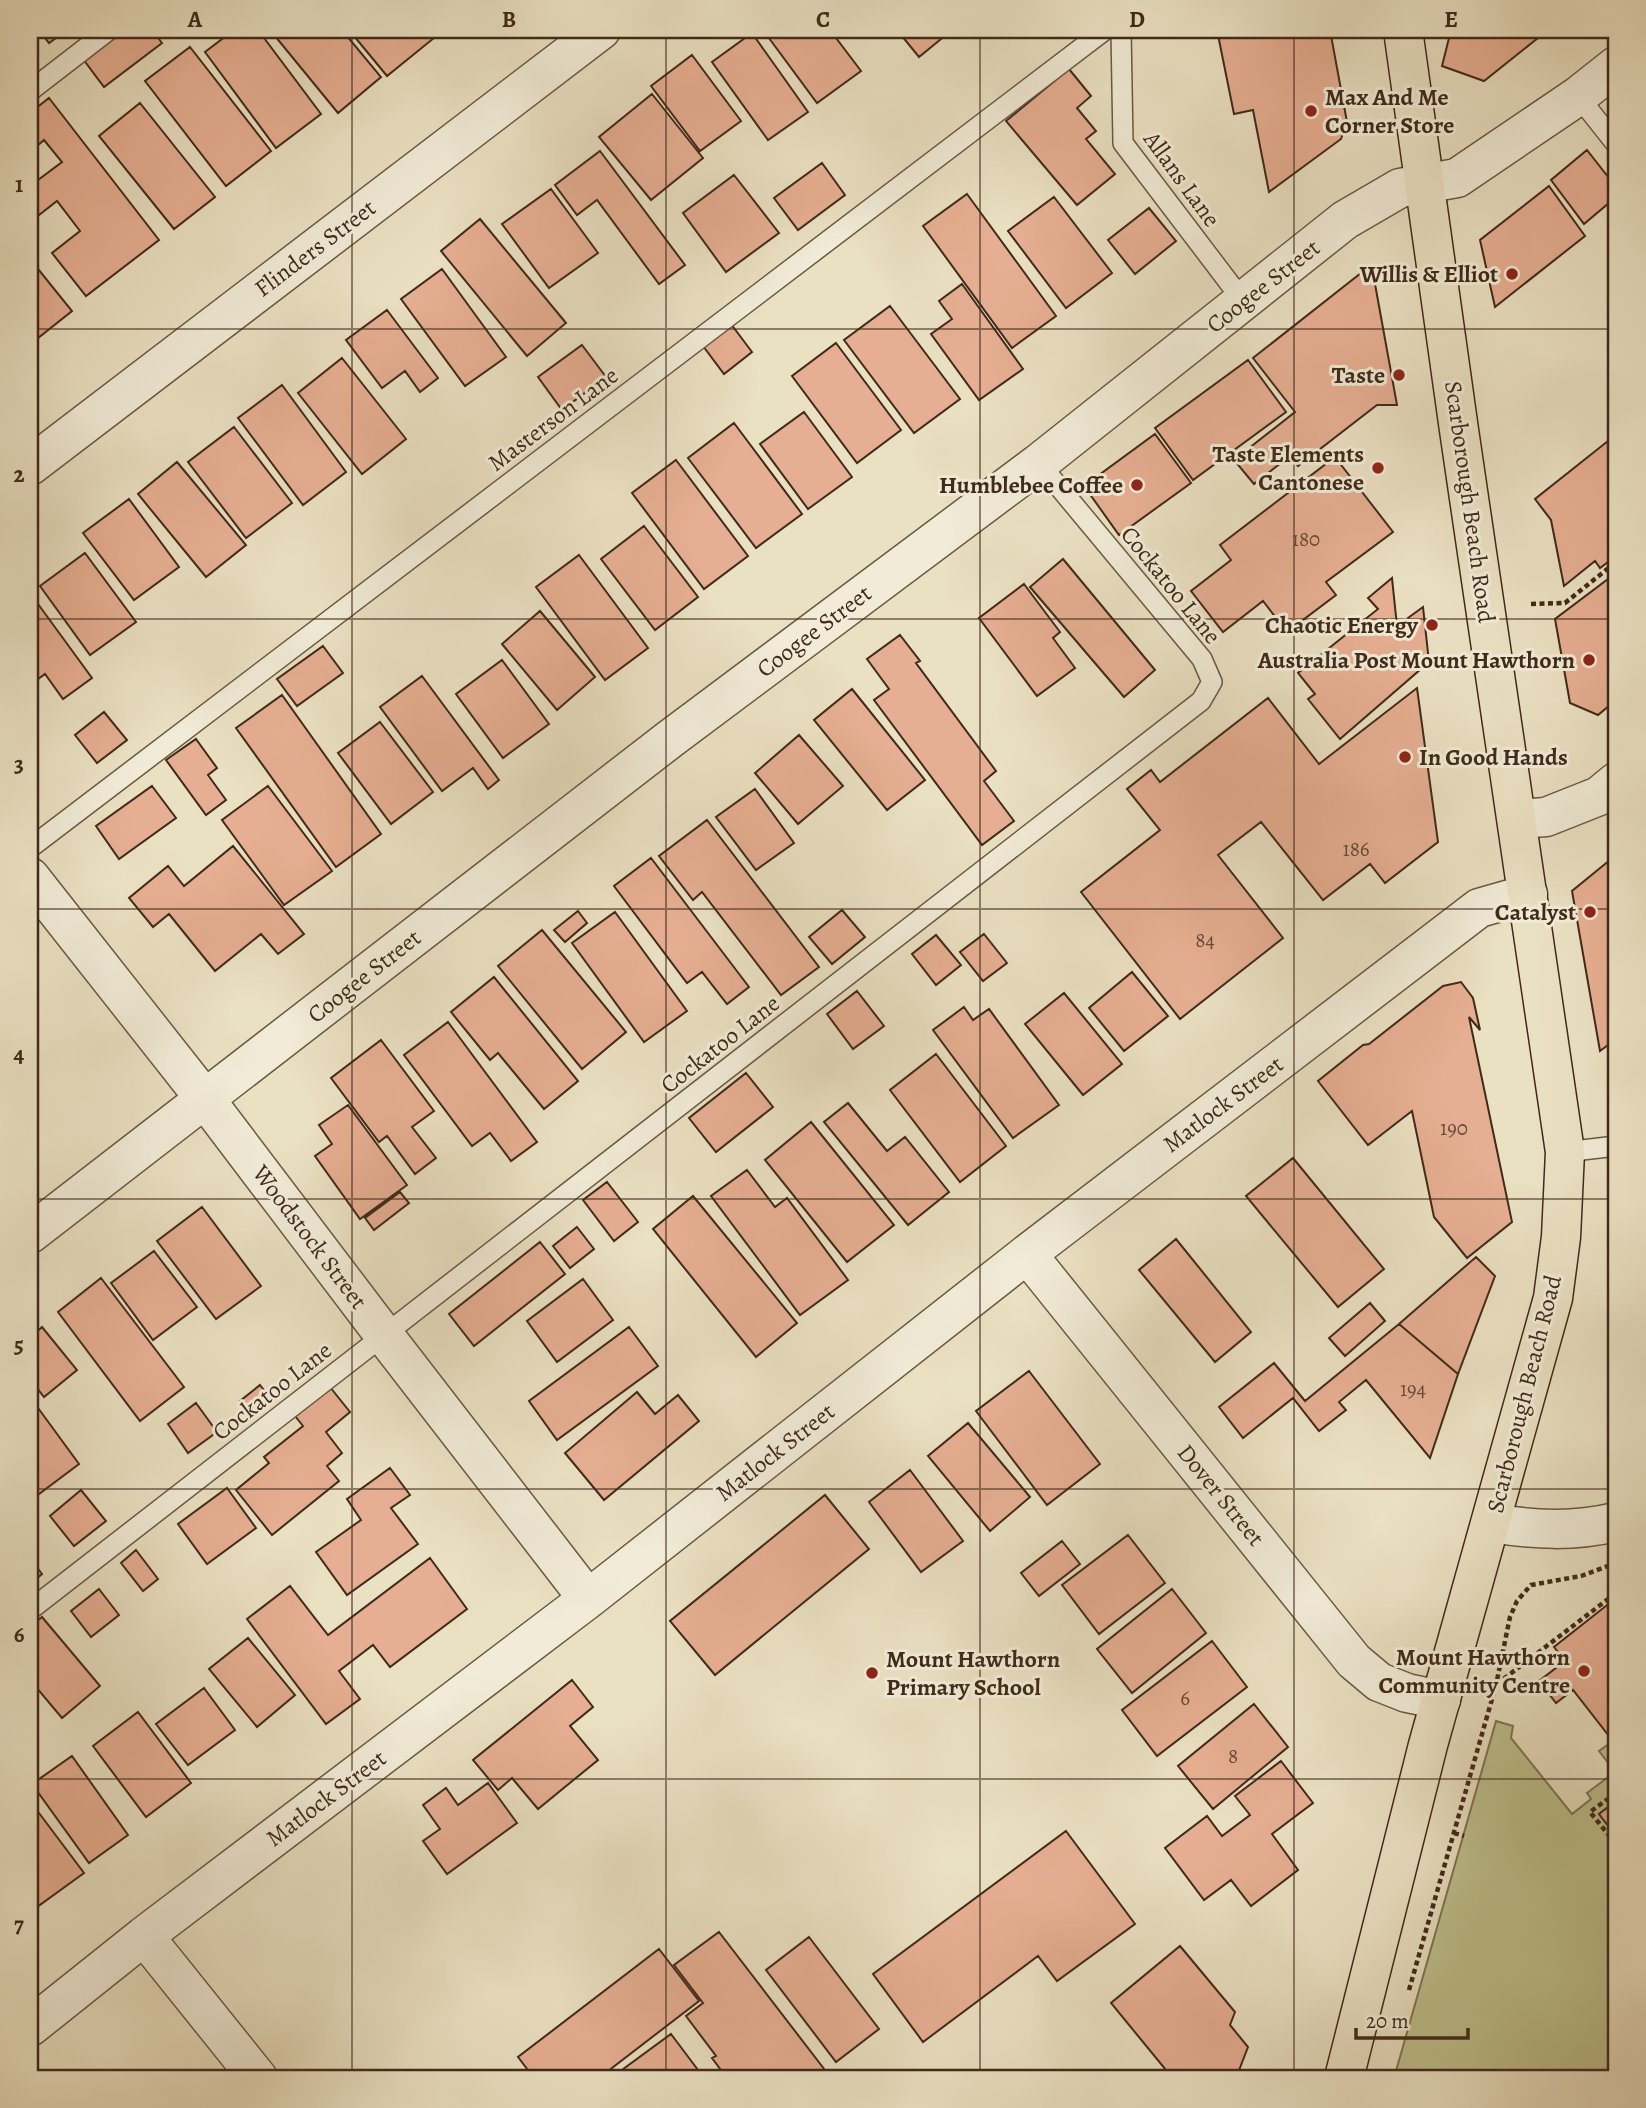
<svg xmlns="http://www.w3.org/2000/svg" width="1646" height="2108" viewBox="0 0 1646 2108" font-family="Alegreya,serif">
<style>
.green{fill:#bec08e;stroke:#7f7554;stroke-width:2}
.building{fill:#e6ae92;stroke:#402a19;stroke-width:2}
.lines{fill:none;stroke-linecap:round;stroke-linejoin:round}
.lane-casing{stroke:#6a5843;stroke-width:22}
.street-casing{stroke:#6a5843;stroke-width:41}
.primary-casing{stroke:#402a19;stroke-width:41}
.path{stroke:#402a19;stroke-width:4.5;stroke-dasharray:5 3.5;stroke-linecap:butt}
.lane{stroke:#f1ebd7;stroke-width:19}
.street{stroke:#f1ebd7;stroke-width:38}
.primary{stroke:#eae0c2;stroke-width:38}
.grid{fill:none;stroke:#402a19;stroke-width:2;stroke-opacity:0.55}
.poi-dot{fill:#8f2418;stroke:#f1ebd7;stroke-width:2.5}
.labels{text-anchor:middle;stroke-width:6;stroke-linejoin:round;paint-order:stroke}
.number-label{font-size:21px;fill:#6a4b37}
.poi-label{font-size:24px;font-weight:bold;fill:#402a19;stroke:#f1ebd7;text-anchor:end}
.street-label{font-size:24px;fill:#402a19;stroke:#f1ebd7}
.neatline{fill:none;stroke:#402a19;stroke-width:2.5}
.grid-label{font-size:23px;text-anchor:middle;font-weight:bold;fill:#402a19}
</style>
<rect width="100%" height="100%" fill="#eae0c2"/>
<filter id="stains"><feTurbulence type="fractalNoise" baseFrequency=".00286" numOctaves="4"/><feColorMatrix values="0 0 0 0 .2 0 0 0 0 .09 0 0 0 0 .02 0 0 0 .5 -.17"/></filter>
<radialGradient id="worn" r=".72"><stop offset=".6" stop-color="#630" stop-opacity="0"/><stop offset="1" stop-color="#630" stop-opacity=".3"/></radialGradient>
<!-- green -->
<path class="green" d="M1496 1721 1513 1726 1511 1738 1572 1814 1591 1799 1587 1793 1615 1772 1599 1751 1613 1741 1616 1745V1801L1599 1814 1616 1836V2078H1394Z"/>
<!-- building -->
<path class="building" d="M39 30H67L49 43Z
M122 30H152L162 43 104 87 83 59Z
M234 30H258L321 114 276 148 205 52Z
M270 30H342L381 77 338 113Z
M349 30H427L434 38 387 76Z
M763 30H830L861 71 817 103Z
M897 30H952L919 57Z
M1217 30H1330L1347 122 1341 139 1269 192 1253 110 1234 114Z
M1451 30H1548L1484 81 1442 66Z
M752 33 808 112 768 140 712 62Z
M190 47 271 151 226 186 145 81Z
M692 55 741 121 700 151 651 86Z
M1069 69 1091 96 1077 108 1096 131 1086 139 1115 174 1077 205 1006 121Z
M652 94 703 158 651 200 599 137Z
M49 98 159 240 86 296 52 253 80 231 57 201 39 215 30 202V186L62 162 44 140 30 152V113Z
M140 103 215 197 174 229 99 136Z
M1587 150 1616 187V197L1584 224 1551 180Z
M600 151 685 265 659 284 597 200 577 215 555 185Z
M822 163 845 195 798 230 774 198Z
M734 175 779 233 726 272 683 213Z
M1549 186 1585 236 1495 307 1480 240Z
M551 189 598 253 549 288 502 224Z
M967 194 1056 316 1012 348 923 226Z
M1054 197 1112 273 1066 308 1008 231Z
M1149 208 1176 241 1135 274 1108 240Z
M480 219 566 323 527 356 441 251Z
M30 259 72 311 33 342 30 338Z
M442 269 506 357 465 386 401 299Z
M1361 273H1373L1397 405H1377L1298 466 1290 456 1254 484 1234 460 1295 412 1253 358Z
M962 284 1023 369 979 400 931 334 952 319 939 301Z
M890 306 960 399 914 433 844 340Z
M387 310 438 378 420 392 405 371 382 388 346 340Z
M731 324 752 352 724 374 703 346Z
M836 343 901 430 857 463 792 376Z
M582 345 606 377 562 410 538 377Z
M342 358 406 439 362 474 298 393Z
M1248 360 1286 412 1193 480 1155 428Z
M282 385 346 472 303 505 238 418Z
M804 412 852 477 808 509 760 444Z
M734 423 802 514 756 548 688 458Z
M234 427 292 503 246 538 188 462Z
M1155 434 1191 483 1119 535 1084 486Z
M1613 437 1616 440V556L1600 568 1595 561 1564 586 1551 520 1535 499Z
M1335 457 1393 532 1326 582 1336 595 1287 632 1263 601 1223 632 1191 591 1231 560 1220 545Z
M676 460 748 556 704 589 632 493Z
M177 462 246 545 206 577 138 494Z
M129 499 179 567 134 600 83 533Z
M644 526 698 597 655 630 601 559Z
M85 553 136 622 90 655 40 586Z
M579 555 648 648 605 680 536 587Z
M1063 559 1155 670 1124 697 1030 587Z
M1616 573V700L1598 715 1570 703 1555 619Z
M1392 578 1397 626 1423 607 1429 662 1340 739 1308 699 1315 694 1298 673 1378 609 1368 598Z
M1024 584 1060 632 1053 638 1075 668 1037 696 979 618Z
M30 593 92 678 63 699 45 674 30 685Z
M540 611 595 677 557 710 502 644Z
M900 635 920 661 916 663 996 771 984 781 1014 821 982 845 874 700 889 689 867 659Z
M323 646 343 673 297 706 277 679Z
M502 660 549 724 503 758 456 694Z
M422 676 499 780 488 789 473 768 442 791 380 707Z
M1417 688 1438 842 1385 883 1370 864 1323 900 1261 822 1218 855 1283 938 1180 1019 1081 892 1160 830 1127 789 1151 770 1160 782 1268 698 1319 764Z
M852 689 925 780 887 810 814 720Z
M282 695 381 834 336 867 236 728Z
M104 712 127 740 97 763 75 735Z
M380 722 433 792 391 824 338 753Z
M799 735 843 786 798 824 755 773Z
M196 739 217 768 208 775 226 800 206 815 166 760Z
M152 786 176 818 119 859 96 826Z
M268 786 332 871 284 905 222 820Z
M755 789 794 843 756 870 716 817Z
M707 820 819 967 781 995 702 892 693 900 659 856Z
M233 846 304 934 278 954 261 934 215 971 169 914 153 927 129 898 168 866 184 886Z
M1616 855V1039L1600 1051 1572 891Z
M651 858 749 987 727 1004 702 972 687 983 614 886Z
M842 910 865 937 832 964 809 937Z
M578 911 587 923 565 942 554 930Z
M615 912 687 1011 644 1042 572 943Z
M542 930 626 1032 582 1069 498 966Z
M984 934 1007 963 983 981 960 952Z
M936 935 961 965 936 985 912 954Z
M1132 972 1168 1016 1124 1051 1089 1008Z
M494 977 578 1081 544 1109 498 1053 490 1060 451 1012Z
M1461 982 1473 998 1480 1030 1469 1017 1512 1222 1467 1258 1434 1217 1412 1111 1368 1145 1318 1081 1363 1045 1369 1044 1443 986Z
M857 991 884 1026 853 1049 827 1014Z
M1064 993 1122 1064 1083 1095 1025 1024Z
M964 1007 973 1020 989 1009 1059 1105 1013 1138 933 1030Z
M448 1022 537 1142 511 1161 490 1133 472 1146 404 1055Z
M381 1040 434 1111 412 1127 436 1158 415 1174 387 1136 379 1142 331 1078Z
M936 1054 1006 1146 960 1182 890 1090Z
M746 1073 773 1107 716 1152 689 1118Z
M848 1103 887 1151 905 1137 949 1192 908 1225 824 1122Z
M348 1105 407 1185 360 1219 315 1156 332 1144 319 1125Z
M811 1122 894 1225 847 1262 765 1160Z
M1293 1158 1384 1269 1338 1307 1246 1196Z
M747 1170 775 1207 787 1198 848 1280 800 1315 711 1196Z
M607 1182 638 1222 614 1241 583 1200Z
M400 1192 409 1203 374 1230 365 1218Z
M693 1196 797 1323 756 1357 653 1229Z
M202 1207 261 1286 216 1319 157 1241Z
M577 1227 594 1249 570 1268 553 1246Z
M1176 1239 1251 1332 1215 1362 1139 1270Z
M540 1242 565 1274 474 1346 449 1314Z
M154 1251 197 1307 153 1340 111 1283Z
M1476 1257 1495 1276 1458 1374 1399 1324Z
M101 1278 184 1387 140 1421 58 1312Z
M583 1279 613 1320 557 1362 527 1321Z
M1370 1303 1385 1321 1345 1356 1329 1338Z
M1399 1324 1458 1374 1430 1458 1366 1380 1339 1402 1346 1410 1319 1431 1293 1398 1243 1438 1219 1407 1274 1363 1305 1401Z
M42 1327 77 1370 44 1397 30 1379V1338Z
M629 1327 658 1366 557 1440 529 1401Z
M1029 1371 1100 1464 1047 1505 976 1411Z
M260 1385 271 1399 251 1415 240 1401Z
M330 1387 350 1412 326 1432 342 1453 327 1466 339 1481 272 1535 236 1490 269 1463 264 1457 303 1426 295 1416Z
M637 1392 655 1414 678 1395 699 1421 604 1500 565 1453Z
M30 1397 79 1464 35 1497 30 1490Z
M196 1403 217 1432 188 1453 168 1424Z
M968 1423 1030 1497 990 1531 928 1456Z
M390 1468 410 1495 391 1508 418 1544 347 1595 316 1552 361 1520 347 1499Z
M910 1470 963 1541 921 1572 869 1502Z
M227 1488 256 1528 207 1564 178 1524Z
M81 1490 106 1521 74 1546 50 1516Z
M825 1495 869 1549 715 1675 670 1621Z
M1128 1535 1165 1583 1099 1634 1062 1585Z
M1062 1541 1080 1564 1039 1596 1021 1573Z
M136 1550 158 1579 143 1591 121 1563Z
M30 1558 42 1574 30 1584Z
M430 1558 467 1609 390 1667 373 1645 339 1671 360 1699 326 1724 247 1619 290 1586 328 1635Z
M99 1589 119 1615 91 1637 71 1611Z
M1172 1589 1206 1633 1132 1693 1097 1649Z
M1616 1598V1745L1573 1690 1556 1703 1539 1681 1565 1661 1554 1647Z
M42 1617 100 1686 62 1718 30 1680V1627Z
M248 1638 295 1695 257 1727 209 1669Z
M1212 1641 1247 1687 1157 1756 1122 1710Z
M572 1680 593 1707 570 1726 598 1760 538 1809 512 1778 498 1790 473 1760Z
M204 1688 235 1730 188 1765 156 1724Z
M1254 1704 1288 1747 1213 1809 1178 1766Z
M138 1712 191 1783 146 1817 93 1746Z
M72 1756 128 1835 89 1863 32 1784Z
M1281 1761 1313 1803 1272 1834 1298 1870 1251 1906 1231 1880 1204 1900 1165 1848 1207 1816 1222 1836 1250 1815 1235 1796Z
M488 1783 517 1823 447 1874 423 1841 440 1829 423 1805 446 1788 458 1805Z
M30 1801 84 1873 37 1907 30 1897Z
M1616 1801V1836L1599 1814Z
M1066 1831 1135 1924 1057 1981 1038 1956 923 2042 873 1974Z
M719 1932 831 2078H727L712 2058 716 2056 686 2016 703 2003 674 1965Z
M809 1937 879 2029 836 2062 766 1970Z
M1180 1946 1235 2012 1230 2025 1248 2047 1236 2078H1163L1166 2070 1111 2003Z
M659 1949 699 2001 599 2078H534L518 2057Z
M671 2034 704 2078H611Z"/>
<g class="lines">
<defs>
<path id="lane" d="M1121 30 1123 143 1243 301
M30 91 109 30
M1578 96 1616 144
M30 848 1105 30
M1565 1152 1616 1146
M30 1610 1201 701 1212 682 1202 659 1039 463"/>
<path id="street" d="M30 466 601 30
M1517 819 1546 817 1599 796 1616 782
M30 877 205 1099 384 1335 588 1599
M30 1234 670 739 1039 463 1345 220 1400 188 1457 178 1578 96 1616 66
M1027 1254 1354 1661 1379 1682 1407 1693 1441 1700
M1491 1523C1535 1530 1573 1532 1616 1522
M144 1936 258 2078
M30 2027 144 1936 588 1599 1027 1254 1479 908 1528 894"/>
<path id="primary" d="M1344 2078 1428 1745 1553 1298 1561 1237 1565 1152 1459 430 1403 30"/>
</defs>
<!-- lane casing -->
<use href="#lane" class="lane-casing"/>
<!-- street casing -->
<use href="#street" class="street-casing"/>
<!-- primary casing -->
<use href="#primary" class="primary-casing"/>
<!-- path -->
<path class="path" d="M1531 604 1565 603 1616 562
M1497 1684 1616 1593
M1616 1793 1590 1812 1616 1844
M1454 1833 1464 1836
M1409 1990 1496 1685 1510 1617 1517 1601 1531 1585 1581 1576 1608 1566"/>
<!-- lane -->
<use href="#lane" class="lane"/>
<!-- street -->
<use href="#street" class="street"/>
<!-- primary -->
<use href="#primary" class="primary"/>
</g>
<!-- grid -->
<path class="grid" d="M352 30V2078M666 30V2078M980 30V2078M1294 30V2078M30 329H1616M30 619H1616M30 909H1616M30 1199H1616M30 1489H1616M30 1779H1616"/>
<!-- markers -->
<g class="poi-dot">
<circle cx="1311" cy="111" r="7"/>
<circle cx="1512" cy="274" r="7"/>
<circle cx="1399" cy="375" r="7"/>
<circle cx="1378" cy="468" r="7"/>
<circle cx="1137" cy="485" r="7"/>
<circle cx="1432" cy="625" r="7"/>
<circle cx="1589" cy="660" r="7"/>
<circle cx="1405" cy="757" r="7"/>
<circle cx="1590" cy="912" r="7"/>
<circle cx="1584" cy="1671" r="7"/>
<circle cx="872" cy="1673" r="7"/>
</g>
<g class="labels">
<!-- number labels -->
<g class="number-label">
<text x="1306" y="546">180</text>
<text x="1356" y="856">186</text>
<text x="1205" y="947">84</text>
<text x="1454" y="1135">190</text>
<text x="1413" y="1396">194</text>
<text x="1185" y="1705">6</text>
<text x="1233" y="1763">8</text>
</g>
<!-- poi labels -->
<g class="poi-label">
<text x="1325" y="105" text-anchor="start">Max And Me<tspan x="1325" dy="28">Corner Store</tspan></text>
<text x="1498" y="282">Willis &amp; Elliot</text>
<text x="1385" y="383">Taste</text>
<text x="1364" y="462">Taste Elements<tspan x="1364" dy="28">Cantonese</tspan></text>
<text x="1123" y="493">Humblebee Coffee</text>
<text x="1418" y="633">Chaotic Energy</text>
<text x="1575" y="668">Australia Post Mount Hawthorn</text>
<text x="1419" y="765" text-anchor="start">In Good Hands</text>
<text x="1576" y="920">Catalyst</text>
<text x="1570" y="1665">Mount Hawthorn<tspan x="1570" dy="28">Community Centre</tspan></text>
<text x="886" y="1667" text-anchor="start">Mount Hawthorn<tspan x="886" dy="28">Primary School</tspan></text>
</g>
<!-- street labels -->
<g class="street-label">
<text transform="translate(1182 179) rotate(54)" y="8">Allans Lane</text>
<text transform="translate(315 248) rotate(-37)" y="8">Flinders Street</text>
<text transform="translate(1263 286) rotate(-38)" y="8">Coogee Street</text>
<text transform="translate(553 419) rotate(-37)" y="8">Masterson Lane</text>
<text transform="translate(1470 502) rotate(82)" y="8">Scarborough Beach Road</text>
<text transform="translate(1171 585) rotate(51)" y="8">Cockatoo Lane</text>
<text transform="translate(814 631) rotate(-37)" y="8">Coogee Street</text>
<text transform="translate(364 976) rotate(-38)" y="8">Coogee Street</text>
<text transform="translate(720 1044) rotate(-38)" y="8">Cockatoo Lane</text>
<text transform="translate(1223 1104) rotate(-37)" y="8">Matlock Street</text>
<text transform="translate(310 1237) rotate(53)" y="8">Woodstock Street</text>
<text transform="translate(272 1391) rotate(-38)" y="8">Cockatoo Lane</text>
<text transform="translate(1524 1394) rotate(-76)" y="8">Scarborough Beach Road</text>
<text transform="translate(775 1452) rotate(-38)" y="8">Matlock Street</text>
<text transform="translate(1221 1495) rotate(51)" y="8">Dover Street</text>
<text transform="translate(326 1798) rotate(-37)" y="8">Matlock Street</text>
</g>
</g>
<!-- margin -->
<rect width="1646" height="2108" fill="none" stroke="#eae0c2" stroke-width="77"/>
<!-- scale -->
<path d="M1356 2028v10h112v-10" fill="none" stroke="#402a19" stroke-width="3.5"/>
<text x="1366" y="2028" font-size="21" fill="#402a19" stroke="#f1ebd7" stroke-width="5" paint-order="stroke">20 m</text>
<rect x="38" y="38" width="1570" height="2032" class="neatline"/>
<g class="grid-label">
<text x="195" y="27">A</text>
<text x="509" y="27">B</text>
<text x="823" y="27">C</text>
<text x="1137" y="27">D</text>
<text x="1451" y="27">E</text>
<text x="19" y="192">1</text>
<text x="19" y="482">2</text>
<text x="19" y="772">3</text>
<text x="19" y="1062">4</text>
<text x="19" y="1352">5</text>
<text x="19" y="1642">6</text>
<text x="19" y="1932">7</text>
</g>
<rect width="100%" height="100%" filter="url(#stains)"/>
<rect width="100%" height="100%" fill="url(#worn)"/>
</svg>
